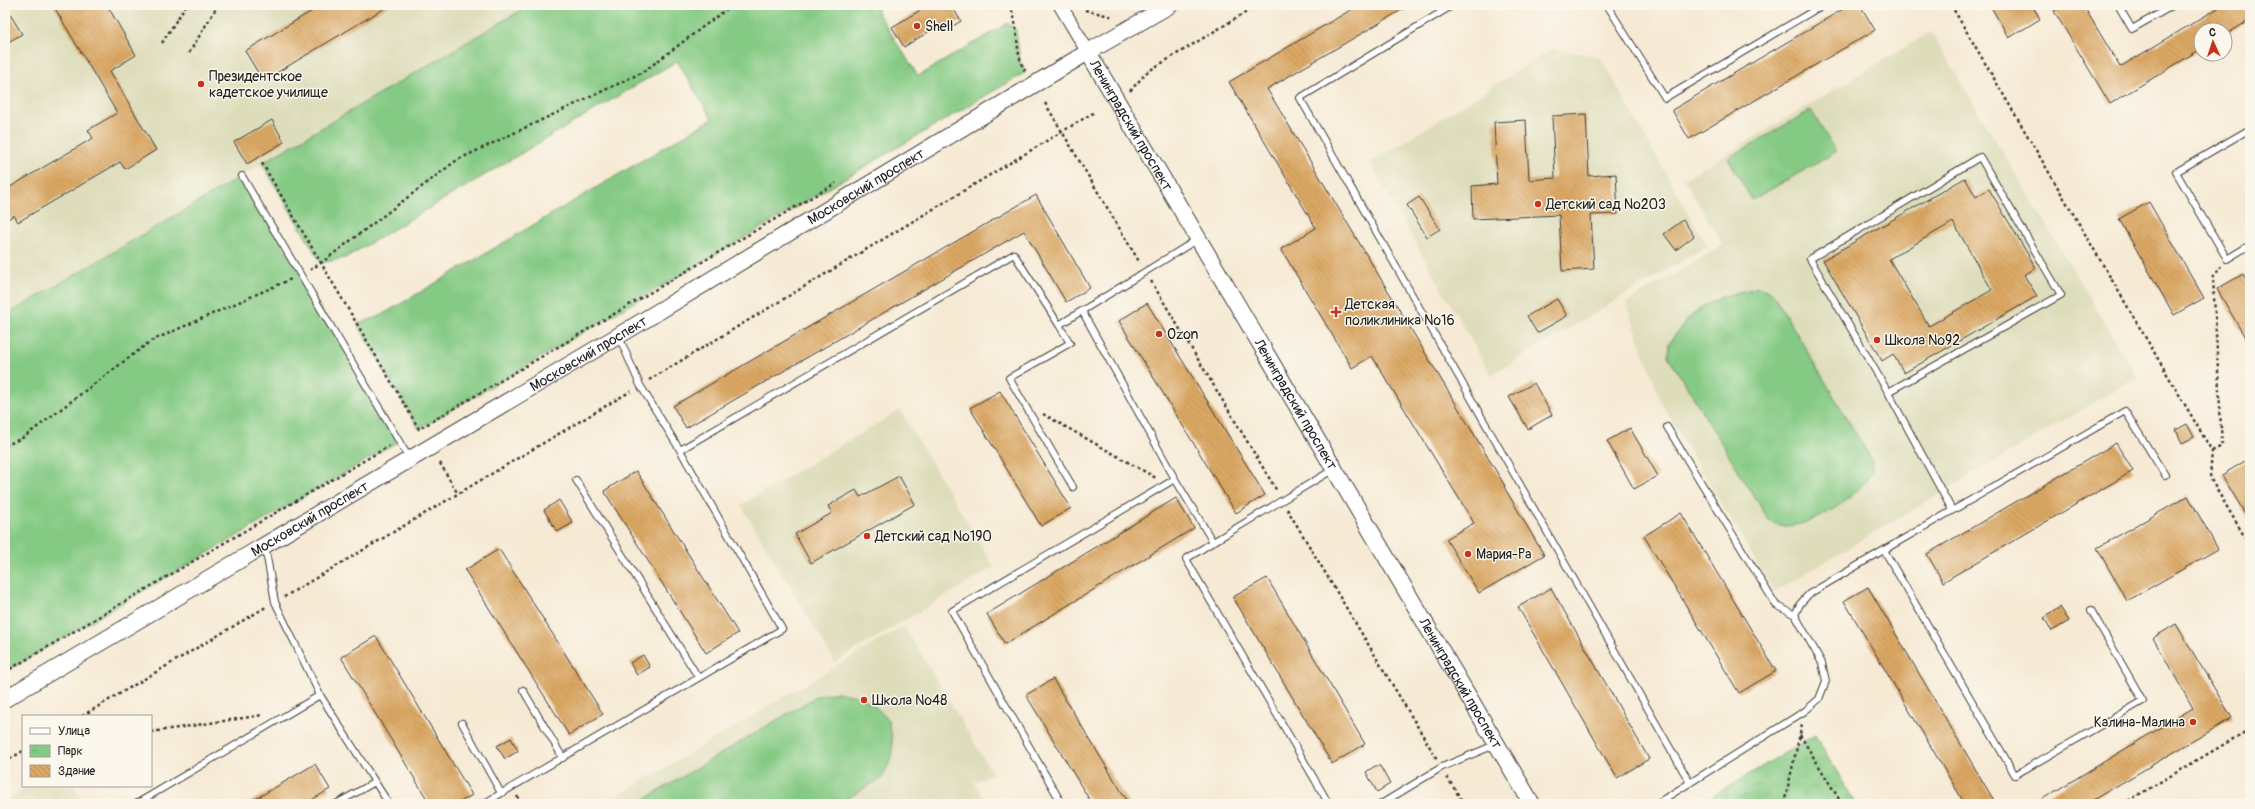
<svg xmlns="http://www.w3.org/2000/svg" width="2255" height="809" viewBox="0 0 2255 809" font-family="Pangolin,sans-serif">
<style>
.built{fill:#deddbb}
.green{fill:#85ca84;stroke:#507350}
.park{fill:url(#park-crowns);stroke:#507350}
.building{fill:url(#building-back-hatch);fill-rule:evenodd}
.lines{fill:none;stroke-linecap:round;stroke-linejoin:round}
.service-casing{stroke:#3d3b38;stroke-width:8}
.minor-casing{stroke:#3d3b38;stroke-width:15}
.tertiary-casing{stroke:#3d3b38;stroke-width:18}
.path{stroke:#3d3b38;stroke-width:2.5;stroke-dasharray:3 3;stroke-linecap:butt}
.service{stroke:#fff;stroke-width:6}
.minor{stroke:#fff;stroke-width:13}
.tertiary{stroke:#fff;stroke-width:16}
.poi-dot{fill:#c8321e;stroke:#fbf7ec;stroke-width:1.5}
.labels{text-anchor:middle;stroke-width:3;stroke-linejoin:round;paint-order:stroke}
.poi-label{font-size:14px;fill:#1c1c1c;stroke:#fbf7ec;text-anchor:start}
.street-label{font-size:14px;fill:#1c1c1c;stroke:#fbf7ec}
</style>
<defs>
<pattern id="park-crowns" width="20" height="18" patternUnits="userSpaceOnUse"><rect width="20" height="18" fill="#85ca84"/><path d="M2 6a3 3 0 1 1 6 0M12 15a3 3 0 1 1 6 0" fill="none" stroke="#72ad71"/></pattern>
<pattern id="building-back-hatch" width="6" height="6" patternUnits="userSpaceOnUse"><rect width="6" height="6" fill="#dba763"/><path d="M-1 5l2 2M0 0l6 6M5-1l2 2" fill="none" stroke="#bb8f55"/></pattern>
</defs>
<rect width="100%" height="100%" fill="#fbf7ec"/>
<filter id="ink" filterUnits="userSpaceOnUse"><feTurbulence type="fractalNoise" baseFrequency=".025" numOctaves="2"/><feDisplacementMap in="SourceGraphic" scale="8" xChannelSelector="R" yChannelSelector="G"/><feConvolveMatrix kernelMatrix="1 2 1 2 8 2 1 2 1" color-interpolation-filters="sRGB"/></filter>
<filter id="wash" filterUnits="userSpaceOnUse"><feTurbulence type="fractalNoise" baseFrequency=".012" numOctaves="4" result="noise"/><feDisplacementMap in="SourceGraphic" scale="16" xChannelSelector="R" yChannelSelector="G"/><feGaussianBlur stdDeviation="0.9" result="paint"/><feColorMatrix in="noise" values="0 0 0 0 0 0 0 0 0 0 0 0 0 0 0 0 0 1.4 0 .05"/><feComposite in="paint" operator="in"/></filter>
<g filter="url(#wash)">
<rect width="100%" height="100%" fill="#f6ead5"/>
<!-- built -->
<path class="built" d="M5 5H530L5 316Z
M1931 32 2137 377 1774 592 1663 406 1626 303 1723 245 1684 179Z
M1554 48 1600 57 1707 246 1491 375 1370 163Z
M900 410 994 567 835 662 741 505Z
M904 626 993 774 974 782 987 804H604Z
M30 786H73L84 804H5V801Z"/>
<!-- green -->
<path class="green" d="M530 5H884L876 10 918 76 1008 23 1016 30 1020 62 1026 72 419 429 357 324 380 316 712 119 677 61 345 258 321 263 262 163Z
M1811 110 1836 152 1752 200 1728 158Z
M242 176 399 441 5 672V316Z
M1759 287 1772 292 1871 459 1873 472C1854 498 1819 525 1785 526 1780 526 1775 523 1770 522L1668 356 1669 343 1688 319 1702 307 1724 296Z
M838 692 861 697 877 708 888 720 892 738V757L882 778 838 804H637L817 696Z"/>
<!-- park -->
<path class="park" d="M1815 735 1856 804H1699Z"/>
<g id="blocks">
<!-- building -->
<path class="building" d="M53 5H107L136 55 110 71 156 150 125 169 120 162 18 222 14 215 5 221V190L93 138 88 130 117 113Z
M322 5H390L263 81 245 51Z
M929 5H951L961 21 945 31 941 24 904 47 892 27Z
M1359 5H1410L1267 89 1505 486 1504 487 1544 555 1479 593 1446 539 1474 523 1372 356 1352 368 1281 249 1316 228 1229 82Z
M1850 5H1860L1875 30 1689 139 1672 110Z
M1990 5H2032L2040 19 2009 38Z
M2064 5H2083L2120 67 2223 5H2250V20L2225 35V30H2201V49L2110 104 2054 11Z
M5 6 22 34 5 44Z
M1586 114 1589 176 1616 174 1618 214 1591 215 1594 269 1562 271 1559 215 1473 219 1472 186 1497 184 1494 122 1526 120 1529 180 1555 178 1552 116Z
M272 120 284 142 247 164 234 142Z
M1965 178 1976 197 1989 189 2036 268 2024 275 2037 296 1904 373 1893 354 1882 361 1823 260ZM1953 222 1992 290 1929 326 1889 259Z
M1036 195 1090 288 1066 302 1024 231 686 428 673 406Z
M1419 197 1440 229 1427 237 1407 205Z
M2149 202 2204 298 2174 315 2119 219Z
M1683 220 1694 236 1676 250 1664 234Z
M2243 274 2250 287V346L2217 289Z
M1557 299 1567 316 1537 333 1527 316Z
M1147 303 1265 495 1236 513 1119 321Z
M1534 383 1552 415 1528 429 1509 397Z
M1000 391 1071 508 1041 526 970 408Z
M2187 424 2194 437 2182 443 2176 430Z
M1630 428 1658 476 1634 489 1607 441Z
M2116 443 2133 471 1943 582 1927 554Z
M2250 458V522L2222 475Z
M636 471 738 633 706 653 604 491Z
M899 476 915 504 811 563 795 534 832 513 828 506 856 490 860 497Z
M2188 496 2218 549 2127 601 2097 548Z
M1176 498 1194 528 1005 644 987 614Z
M559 500 573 523 557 532 544 510Z
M1681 513 1776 671 1739 693 1644 536Z
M499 549 603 714 569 735 465 570Z
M1267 578 1365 744 1332 764 1233 597Z
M1868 587 1996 804H1965L1844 601Z
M1551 588 1649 759 1617 778 1518 607Z
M2060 607 2069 621 2052 631 2044 618Z
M2176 624 2232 718 2086 804H2034L2193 708 2153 638Z
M376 636 472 795 457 804H430L341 657Z
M643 655 650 667 637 675 630 663Z
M1053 679 1129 804H1092L1026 695Z
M511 738 518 751 505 759 497 746Z
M315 764 330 789 305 804H247Z
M1375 766H1380L1390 784 1377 792 1366 772Z"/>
</g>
</g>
<g filter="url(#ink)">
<use href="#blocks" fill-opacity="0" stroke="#3d3b38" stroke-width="1"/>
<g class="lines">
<defs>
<path id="service" d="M1453 5 1300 98 1690 783
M1607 5 1665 98 1823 5
M2118 5 2132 29 2174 5
M2250 129 2176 172 2227 259 2250 245
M242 176 409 458
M1082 311 1175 479
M1059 325 1070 343 1009 378 1073 487
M619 337 640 385 680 450
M1888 392 1810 259 1980 157 2061 295 1888 392 1952 510
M576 480 698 677
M1213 542 1186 559 1329 804
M265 546 275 602 320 695 375 782
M1884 550 2125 411 2165 475
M1795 615 1800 604 1809 594 1884 550 2015 775 2143 701 2091 610
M523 690 563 758
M462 723 501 793
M136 804 320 695
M336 804 375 782 389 804
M483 804 782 629 680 450 1014 254 1059 325 1198 239
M1062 804 952 611 1175 479 1213 542 1334 469
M1381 804 1442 767 1497 744
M1656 804 1805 711 1819 699 1826 681 1822 663 1795 615 1776 605 1667 427"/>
<path id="minor" d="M1060 5 1088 52"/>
<g id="tertiary">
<path id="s1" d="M1088 52 1532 804"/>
<path id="s2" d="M5 699 618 336 1088 52 1170 5"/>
</g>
</defs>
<!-- service casing -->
<use href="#service" class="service-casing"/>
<!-- minor casing -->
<use href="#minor" class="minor-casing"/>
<!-- tertiary casing -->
<use href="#tertiary" class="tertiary-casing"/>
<!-- path -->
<path class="path" d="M1009 5C1021 25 1013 51 1025 71
M1951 5 2212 451 2210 478 2250 546
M1085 10 1114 17
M162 43 186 5
M189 53 218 5
M1130 91 1147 72 1258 5
M1045 103 1140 263
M262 163 419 429 836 183
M310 270 321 263 457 160 643 72 732 5
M1151 281 1277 491
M649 380 1093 113
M1043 414 1156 478
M5 446 24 437 151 341 291 279
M2212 451 2222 446 2213 277 2221 266
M440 463 458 494
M1287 509 1437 759
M284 597 631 391
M5 672 389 446
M82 716 266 607
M151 732 263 715
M1800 735 1842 804
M5 762 23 751
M1447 777 1464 804
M517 796 521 804
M1784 804 1802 725
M2123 804 2250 729"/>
<!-- service -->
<use href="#service" class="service"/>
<!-- minor -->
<use href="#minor" class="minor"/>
<!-- tertiary -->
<use href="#tertiary" class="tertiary"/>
</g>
</g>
<!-- markers -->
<g class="poi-dot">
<circle cx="917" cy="26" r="4"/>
<circle cx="201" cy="84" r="4"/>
<circle cx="1538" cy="204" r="4"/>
<path d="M1334 306h4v4h4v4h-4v4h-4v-4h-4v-4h4z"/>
<circle cx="1159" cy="334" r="4"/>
<circle cx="1877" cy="340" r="4"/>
<circle cx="867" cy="536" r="4"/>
<circle cx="1468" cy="554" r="4"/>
<circle cx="864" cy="700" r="4"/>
<circle cx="2193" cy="722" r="4"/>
</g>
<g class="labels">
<!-- poi labels -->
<g class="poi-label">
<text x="925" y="31">Shell</text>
<text x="209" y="81">Президентское<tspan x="209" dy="16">кадетское училище</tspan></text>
<text x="1546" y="209">Детский сад №203</text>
<text x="1345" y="309">Детская<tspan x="1345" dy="16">поликлиника №16</tspan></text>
<text x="1167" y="339">Ozon</text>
<text x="1885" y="345">Школа №92</text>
<text x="875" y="541">Детский сад №190</text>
<text x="1476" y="559">Мария-Ра</text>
<text x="872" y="705">Школа №48</text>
<text x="2185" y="727" text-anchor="end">Калина-Малина</text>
</g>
<!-- street labels -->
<g class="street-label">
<text dy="5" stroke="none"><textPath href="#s1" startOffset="85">Ленинградский проспект</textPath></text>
<text dy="5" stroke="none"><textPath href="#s2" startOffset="1002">Московский проспект</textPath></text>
<text dy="5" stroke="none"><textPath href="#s2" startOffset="678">Московский проспект</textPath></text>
<text dy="5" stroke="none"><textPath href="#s1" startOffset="409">Ленинградский проспект</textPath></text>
<text dy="5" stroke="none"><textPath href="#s2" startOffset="354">Московский проспект</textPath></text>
<text dy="5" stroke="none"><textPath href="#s1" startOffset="733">Ленинградский проспект</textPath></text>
</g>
</g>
<!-- margin -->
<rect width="2255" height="809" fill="none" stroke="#fbf7ec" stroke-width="20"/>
<!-- legend -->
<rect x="22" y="715" width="130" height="72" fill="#fbf7ec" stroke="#a29f99"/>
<rect x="30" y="728" width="20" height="6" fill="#ffffff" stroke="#a29f99"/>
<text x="58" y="735" font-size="12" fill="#1c1c1c">Улица</text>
<rect x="30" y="745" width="20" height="12" fill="url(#park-crowns)" stroke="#a29f99"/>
<text x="58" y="755" font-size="12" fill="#1c1c1c">Парк</text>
<rect x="30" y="765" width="20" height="12" fill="url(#building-back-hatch)" stroke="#a29f99"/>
<text x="58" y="775" font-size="12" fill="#1c1c1c">Здание</text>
<!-- north arrow -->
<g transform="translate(2213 42) rotate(357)"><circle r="19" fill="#fbf7ec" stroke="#a29f99"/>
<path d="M0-3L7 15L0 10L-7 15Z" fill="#c8321e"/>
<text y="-6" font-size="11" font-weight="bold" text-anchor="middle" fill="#1c1c1c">С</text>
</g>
</svg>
